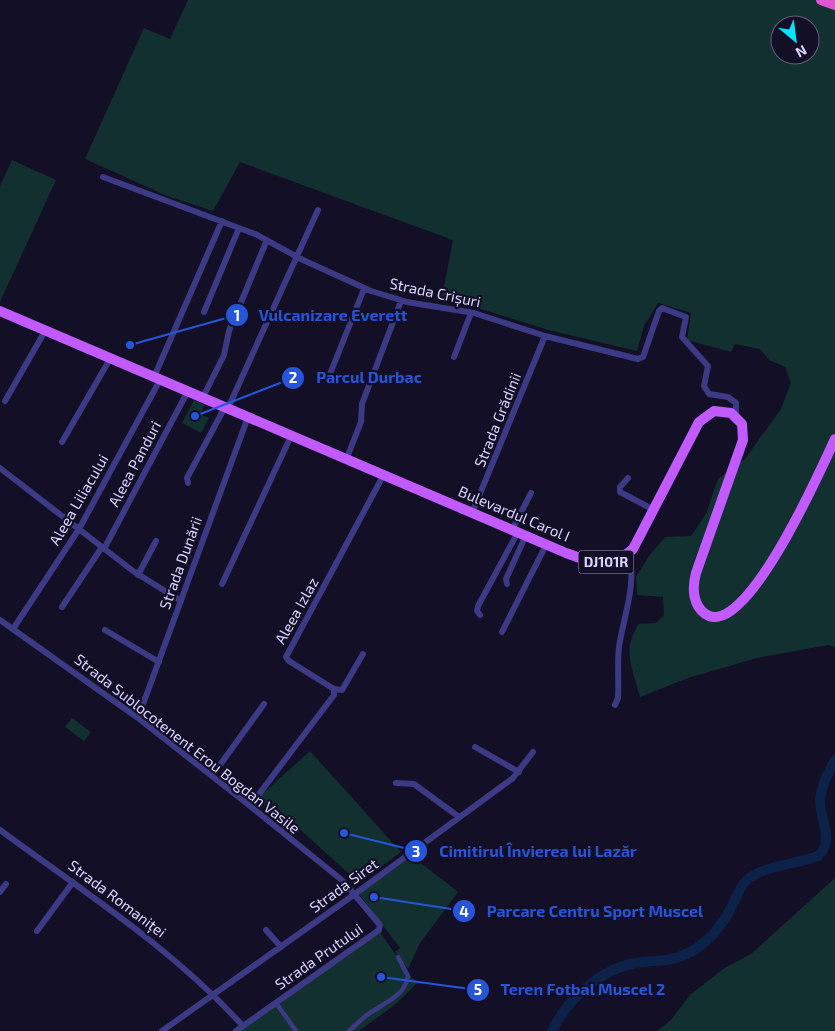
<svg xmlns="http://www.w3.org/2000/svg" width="835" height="1031" viewBox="0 0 835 1031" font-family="'Exo 2',sans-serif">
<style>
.green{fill:#12302f;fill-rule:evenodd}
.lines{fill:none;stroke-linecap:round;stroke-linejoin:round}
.river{stroke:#0c2248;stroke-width:10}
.pedestrian{stroke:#3d3a85;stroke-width:4.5}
.minor{stroke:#3d3a85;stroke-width:6}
.primary{stroke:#c25bff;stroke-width:10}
.trunk{stroke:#e055d1;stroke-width:10}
.labels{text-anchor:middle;stroke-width:4.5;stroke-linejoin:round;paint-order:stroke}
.shield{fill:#130f26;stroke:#9e99be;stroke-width:1}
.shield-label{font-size:14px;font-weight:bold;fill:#d9d4ff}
.street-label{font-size:15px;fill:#d9d4ff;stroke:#130f26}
.leader{fill:none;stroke:#2655da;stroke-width:2}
.callout-dot{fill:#2655da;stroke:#130f26;stroke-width:2}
.mark-label{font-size:15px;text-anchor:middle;font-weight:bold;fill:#fff}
.callout-label{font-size:16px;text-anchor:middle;font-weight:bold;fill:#2655da;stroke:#130f26;stroke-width:4.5;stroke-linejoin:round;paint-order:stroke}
</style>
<rect width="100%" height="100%" fill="#130f26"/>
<!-- green -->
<path class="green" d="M188 0H835V647L828 645 757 658 688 678 640 697C633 670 621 649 639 624L656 623 664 615 663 597 637 595 636 577 649 556 665 537 691 536 706 514 718 479 745 459 781 409 791 383 785 367 769 360 760 349 735 344 731 352 687 340 691 313 658 303 644 326 637 351 552 331 442 297 453 240 240 162 213 211 167 196 85 159 144 28 170 39ZM780 25H810V55H780Z
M12 160 56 180 0 302V186Z
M194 400 205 405 200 414 209 418 201 433 182 423Z
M72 718 91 732 84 741 65 727Z
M310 751 401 852 359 883 282 813 271 812 258 798Z
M412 856 458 892 420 943 408 969 395 952 400 948 359 894Z
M835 878V1031H657L671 1020 690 995 723 969 751 954Z
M379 930 407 972 417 983 396 1004 359 1031H238Z"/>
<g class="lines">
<!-- river -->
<path class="river" d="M552 1031C568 999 599 970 635 963 659 959 675 963 697 948 712 938 723 924 731 908 736 899 739 888 746 881 760 866 798 864 818 856 835 840 820 821 820 801 821 786 828 773 835 760"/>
<!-- pedestrian -->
<path class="pedestrian" d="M276 1003 296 1031
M349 1031C357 1024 364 1016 373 1011 388 1001 405 995 408 976L398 957"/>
<!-- minor -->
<path class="minor" d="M103 177 255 234 303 260 371 291 407 302 474 313 545 336 638 359 643 357 659 311 662 308 686 317 682 337 708 366 704 386 709 394 728 397 736 403V417
M204 312 239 228
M454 357 471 313
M330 374 364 289
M154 377 222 221
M203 397 224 355 229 331 267 240
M5 401 45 331
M228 408 318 210
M62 442 110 359
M346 460 361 422 362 404 401 301
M0 468 133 571 181 601
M628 478 620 487V492L654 510
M188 483 187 478 225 407
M472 513 545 336
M512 530 531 493
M104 549 188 391
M138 575 156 541
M222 584 291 436
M507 584 506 579 526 535
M62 607 102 547
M480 615 477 611 478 606 518 532
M0 620 138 718 250 806 343 881 380 925 379 930 236 1031
M13 629 79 529 160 380
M105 630 159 662
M502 632 546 545
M334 689 289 661 286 657 383 476
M334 689 342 690 363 654
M615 705 618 698C619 681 617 664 619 647 623 618 638 582 628 554
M138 718 248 417
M475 747 519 772
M212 776 264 704
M396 783 414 784 459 817
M250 806 334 695V689
M0 830C84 892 172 948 243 1026
M0 892 6 884
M266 930 281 947
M37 931 73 882
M162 1031 348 899 513 778 533 752"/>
<!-- primary -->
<path class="primary" d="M0 311 566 553C589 562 612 568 633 549L699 422 714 411 731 413 742 424 743 440 696 573C693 584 692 595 698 606 736 666 824 462 835 439"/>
<!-- trunk -->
<path class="trunk" d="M821 0 835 5"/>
</g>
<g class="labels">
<!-- shield labels -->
<rect class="shield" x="578.5" y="550.5" width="55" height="23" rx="4"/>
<g class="shield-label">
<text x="606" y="567">DJ101R</text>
</g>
<!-- street labels -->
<g class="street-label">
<text transform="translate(435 293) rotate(12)" y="5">Strada Crișuri</text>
<text transform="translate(498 420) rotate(-68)" y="5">Strada Grădinii</text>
<text transform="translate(135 464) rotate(-62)" y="5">Aleea Panduri</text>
<text transform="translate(79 500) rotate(-60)" y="5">Aleea Liliacului</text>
<text transform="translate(514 514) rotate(23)" y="5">Bulevardul Carol I</text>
<text transform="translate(181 563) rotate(-70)" y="5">Strada Dunării</text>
<text transform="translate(297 611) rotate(-61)" y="5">Aleea Izlaz</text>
<text transform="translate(187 744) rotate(38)" y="5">Strada Sublocotenent Erou Bogdan Vasile</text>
<text transform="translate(344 886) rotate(-36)" y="5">Strada Siret</text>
<text transform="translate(117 899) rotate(37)" y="5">Strada Romaniței</text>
<text transform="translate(319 957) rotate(-35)" y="5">Strada Prutului</text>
</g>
</g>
<!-- callouts -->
<path class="leader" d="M130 345L237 315M195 416L293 378M344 833L416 851M374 897L464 911M381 977L478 990"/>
<g class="callout-dot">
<circle cx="130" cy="345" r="5"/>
<circle cx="195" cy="416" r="5"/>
<circle cx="344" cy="833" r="5"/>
<circle cx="374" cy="897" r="5"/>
<circle cx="381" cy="977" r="5"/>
<circle cx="237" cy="315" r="12"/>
<circle cx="293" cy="378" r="12"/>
<circle cx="416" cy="851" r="12"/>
<circle cx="464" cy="911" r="12"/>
<circle cx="478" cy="990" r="12"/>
</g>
<g class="mark-label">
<text x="237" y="321">1</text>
<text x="293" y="383">2</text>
<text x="416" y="857">3</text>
<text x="464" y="917">4</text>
<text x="478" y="995">5</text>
</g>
<g class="callout-label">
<text x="333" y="321">Vulcanizare Everett</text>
<text x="369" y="383">Parcul Durbac</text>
<text x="538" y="857">Cimitirul Învierea lui Lazăr</text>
<text x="595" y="917">Parcare Centru Sport Muscel</text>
<text x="583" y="995">Teren Fotbal Muscel 2</text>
</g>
<!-- north arrow -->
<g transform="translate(795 40) rotate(151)"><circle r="24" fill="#130f26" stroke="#625e7d"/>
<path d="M0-4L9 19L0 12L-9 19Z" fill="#00e5ff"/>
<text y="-8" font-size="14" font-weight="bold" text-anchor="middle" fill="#d9d4ff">N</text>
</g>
</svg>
